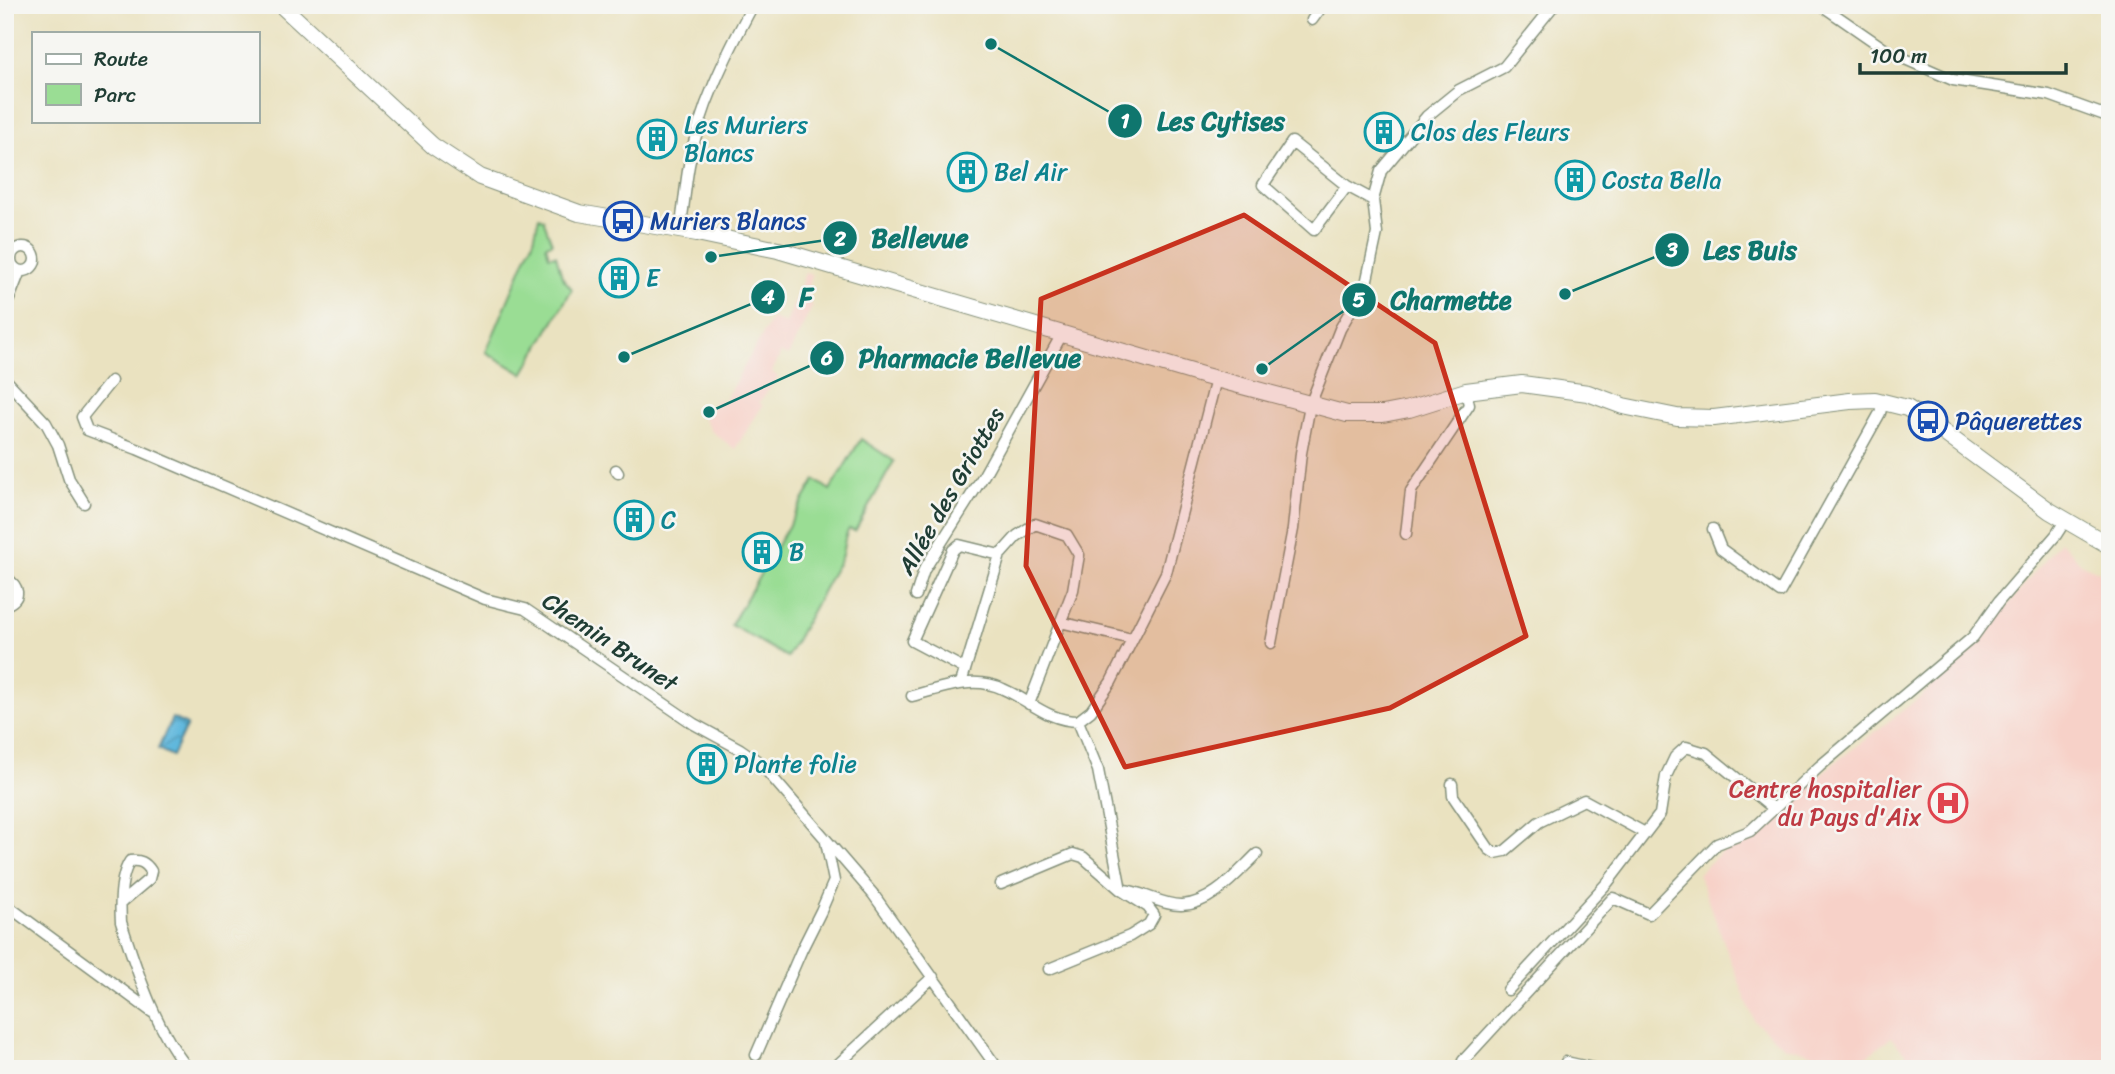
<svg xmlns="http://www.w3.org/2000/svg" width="2115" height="1074" viewBox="0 0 2115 1074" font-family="Sriracha,sans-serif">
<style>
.built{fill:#f7d1c8}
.green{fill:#9add94;stroke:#5c8d64;stroke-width:2}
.water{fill:url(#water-waves);stroke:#407a88;stroke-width:2}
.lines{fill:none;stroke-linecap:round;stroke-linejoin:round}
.minor-casing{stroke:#84907a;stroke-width:13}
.secondary-casing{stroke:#84907a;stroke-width:18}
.minor{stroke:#fff;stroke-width:10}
.secondary{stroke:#fff;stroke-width:16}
.marked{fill:#c8321e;fill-opacity:0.2;stroke:#c8321e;stroke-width:5;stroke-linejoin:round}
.labels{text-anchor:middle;stroke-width:5;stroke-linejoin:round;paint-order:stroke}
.culture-label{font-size:24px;fill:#0d838f;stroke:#f6f6f2;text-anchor:start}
.transit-label{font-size:24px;fill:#164399;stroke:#f6f6f2;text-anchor:start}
.street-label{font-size:24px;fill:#1f3d34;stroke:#f6f6f2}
.health-label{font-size:24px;fill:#be3a42;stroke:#f6f6f2;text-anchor:end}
.leader{fill:none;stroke:#0f766e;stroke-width:2.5}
.callout-dot{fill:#0f766e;stroke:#f6f6f2;stroke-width:2.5}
.mark-label{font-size:21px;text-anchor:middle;font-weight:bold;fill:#fff}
.callout-label{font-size:26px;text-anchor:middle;font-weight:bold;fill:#0f766e;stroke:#f6f6f2;stroke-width:5;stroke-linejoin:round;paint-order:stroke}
</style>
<defs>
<pattern id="water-waves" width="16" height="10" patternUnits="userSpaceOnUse" patternTransform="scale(1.75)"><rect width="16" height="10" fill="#60b8dd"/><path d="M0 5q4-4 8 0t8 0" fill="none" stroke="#4f97b4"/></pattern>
</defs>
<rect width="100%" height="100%" fill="#f6f6f2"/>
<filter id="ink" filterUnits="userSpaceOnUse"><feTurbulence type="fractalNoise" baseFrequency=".0143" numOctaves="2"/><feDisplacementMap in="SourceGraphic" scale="14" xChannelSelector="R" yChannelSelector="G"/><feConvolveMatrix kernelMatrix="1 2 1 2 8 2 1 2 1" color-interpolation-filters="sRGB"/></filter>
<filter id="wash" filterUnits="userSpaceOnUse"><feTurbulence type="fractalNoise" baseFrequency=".00686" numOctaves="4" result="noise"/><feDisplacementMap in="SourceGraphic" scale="28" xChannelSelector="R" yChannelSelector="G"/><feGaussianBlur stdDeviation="1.57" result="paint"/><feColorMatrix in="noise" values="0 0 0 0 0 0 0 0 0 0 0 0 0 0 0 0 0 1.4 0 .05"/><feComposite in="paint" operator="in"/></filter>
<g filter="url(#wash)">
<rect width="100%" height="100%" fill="#eae2c0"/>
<!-- built -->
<path class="built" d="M805 273 812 275 803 301 813 305 788 356 781 353 772 372 778 377 759 403 763 405 735 449 711 431 703 418 717 398 723 403 772 318 786 324Z
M2060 541 2082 564 2110 576V1069H1918L1891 1037 1852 1069H1808L1812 1053 1785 1047 1754 1021 1698 874 1719 854 1745 838 1828 768 1920 697 1970 652Z"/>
<!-- green -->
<path class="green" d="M539 217 543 219 552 243 546 245 549 256 556 255 562 277 572 289 523 374 486 352 534 239Z
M861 439 894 461 855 531 849 529C841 542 846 556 835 568L787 657 731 625 815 480 830 490Z"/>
<!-- water -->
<path class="water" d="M172 718 187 725 172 756 158 749Z"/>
</g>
<g filter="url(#ink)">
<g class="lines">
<defs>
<path id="minor" d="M1821 5 1889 52 1953 80 2049 95 2110 117
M1312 20 1323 5
M1347 186 1314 230 1263 185 1292 142 1347 186 1373 200
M680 229C684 208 685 187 689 165 699 109 726 55 753 5
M11 259a12 12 0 1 1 24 0a12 12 0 1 1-24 0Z
M5 303 9 299 20 271
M5 379 46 423 58 445 69 479 84 503
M111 381 82 417 87 430 137 449 485 599 525 609 694 724 740 749 759 762 873 894 998 1069
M616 470 618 473
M1713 529 1721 549 1780 592 1880 413 1883 402
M1406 534 1411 491 1469 405 1466 391
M5 577C19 586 23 598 5 605
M916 595 924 570 984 475 1062 334
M1060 622 1132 639
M1271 643 1293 529 1301 453 1310 405 1340 329 1366 284 1377 233 1373 200 1381 171 1427 116 1459 90 1504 67 1554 5
M965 669 912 641 953 550 959 545 1000 555
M961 683 1000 555 1017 536 1035 524 1067 535 1079 555 1073 590 1029 704
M912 696C941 688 974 675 1003 689 1029 700 1048 721 1078 721L1098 770 1121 890
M1078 721 1091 711 1111 682 1166 573 1216 379
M1452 784 1453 796 1489 849 1495 853 1505 851 1539 822 1584 800 1645 833
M1001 884 1073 854 1083 857 1121 890 1148 907 1154 915 1149 924 1130 936 1049 969
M1124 890C1143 892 1164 906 1182 905 1212 904 1237 873 1257 854
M123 901 149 879 151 871C145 862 140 860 130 861 120 876 120 905 121 922 138 974 154 1026 188 1069
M5 904 152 1012
M1508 990 1608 882 1660 814 1666 776 1675 757 1686 747 1706 753 1773 808
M756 1055 802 949 821 911 834 881 826 842
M1463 1061 1613 898 1649 914 1717 844 1750 831 1820 766 1973 637 1999 601 2056 535 2065 521
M1566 1062 1597 1069
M833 1069 933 977"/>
<path id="secondary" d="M281 5 433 146 480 177 579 213 697 233 778 250 1205 376 1347 414H1383L1409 409 1466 391 1522 384 1588 393 1623 406 1677 417 1714 418 1850 401 1875 400 1907 408 1928 421 2050 511 2110 546"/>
</defs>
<!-- minor casing -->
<use href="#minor" class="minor-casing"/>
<!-- secondary casing -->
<use href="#secondary" class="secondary-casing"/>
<!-- minor -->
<use href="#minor" class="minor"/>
<!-- secondary -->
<use href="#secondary" class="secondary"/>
</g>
</g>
<!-- marked area -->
<path class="marked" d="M1244 215 1435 343 1526 636 1390 708 1125 767 1026 566 1041 299Z"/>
<!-- icons -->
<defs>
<symbol id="building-ring" viewBox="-11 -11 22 22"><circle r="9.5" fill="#f6f6f2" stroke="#0f9aa8" stroke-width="1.5"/><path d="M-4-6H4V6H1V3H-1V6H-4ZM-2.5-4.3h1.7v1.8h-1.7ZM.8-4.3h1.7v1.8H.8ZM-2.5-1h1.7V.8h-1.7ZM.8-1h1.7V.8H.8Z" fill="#0f9aa8"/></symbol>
<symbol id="bus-ring" viewBox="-11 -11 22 22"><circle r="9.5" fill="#f6f6f2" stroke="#1a4fb4" stroke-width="1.5"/><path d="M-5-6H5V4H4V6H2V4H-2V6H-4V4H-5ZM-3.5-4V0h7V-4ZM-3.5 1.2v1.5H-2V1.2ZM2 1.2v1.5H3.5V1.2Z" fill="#1a4fb4"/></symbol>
<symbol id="hospital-ring" viewBox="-11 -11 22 22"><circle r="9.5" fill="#f6f6f2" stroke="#e0444e" stroke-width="1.5"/><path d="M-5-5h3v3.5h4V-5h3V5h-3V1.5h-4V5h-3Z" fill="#e0444e"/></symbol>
</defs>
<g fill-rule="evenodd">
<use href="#building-ring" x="1362" y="110" width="44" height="44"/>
<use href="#building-ring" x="635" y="117" width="44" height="44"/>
<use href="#building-ring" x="945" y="150" width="44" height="44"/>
<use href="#building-ring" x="1553" y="158" width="44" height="44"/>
<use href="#bus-ring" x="601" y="199" width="44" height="44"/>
<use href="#building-ring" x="597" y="256" width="44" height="44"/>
<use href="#bus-ring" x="1906" y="399" width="44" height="44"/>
<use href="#building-ring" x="612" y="498" width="44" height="44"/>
<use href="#building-ring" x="740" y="530" width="44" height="44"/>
<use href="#building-ring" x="685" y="742" width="44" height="44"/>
<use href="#hospital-ring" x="1926" y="781" width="44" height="44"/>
</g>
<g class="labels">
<!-- culture labels -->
<g class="culture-label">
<text x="684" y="133">Les Muriers<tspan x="684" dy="28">Blancs</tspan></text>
<text x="1411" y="140">Clos des Fleurs</text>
<text x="994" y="180">Bel Air</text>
<text x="1602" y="188">Costa Bella</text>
<text x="646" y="286">E</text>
<text x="661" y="528">C</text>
<text x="789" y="560">B</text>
<text x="734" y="772">Plante folie</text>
</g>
<!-- transit labels -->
<g class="transit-label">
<text x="650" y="229">Muriers Blancs</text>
<text x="1955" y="429">Pâquerettes</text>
</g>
<!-- street labels -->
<g class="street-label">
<text transform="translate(951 491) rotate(-60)" y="8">Allée des Griottes</text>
<text transform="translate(610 642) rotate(34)" y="8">Chemin Brunet</text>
</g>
<!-- health labels -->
<g class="health-label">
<text x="1921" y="797">Centre hospitalier<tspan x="1921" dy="28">du Pays d'Aix</tspan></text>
</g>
</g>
<!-- callouts -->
<path class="leader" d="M991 44L1125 121M711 257L840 238M1565 294L1672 250M624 357L768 297M1262 369L1359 300M709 412L827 358"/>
<g class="callout-dot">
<circle cx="991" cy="44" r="7"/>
<circle cx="711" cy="257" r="7"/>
<circle cx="1565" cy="294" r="7"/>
<circle cx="624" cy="357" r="7"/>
<circle cx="1262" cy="369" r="7"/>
<circle cx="709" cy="412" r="7"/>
<circle cx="1125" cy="121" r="18"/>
<circle cx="840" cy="238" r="18"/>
<circle cx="1672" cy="250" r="18"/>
<circle cx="768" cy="297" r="18"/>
<circle cx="1359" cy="300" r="18"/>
<circle cx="827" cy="358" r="18"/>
</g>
<g class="mark-label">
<text x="1125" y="128">1</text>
<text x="840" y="246">2</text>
<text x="1672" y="257">3</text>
<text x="768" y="304">4</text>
<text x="1359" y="307">5</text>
<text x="827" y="365">6</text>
</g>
<g class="callout-label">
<text x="1221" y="130">Les Cytises</text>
<text x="920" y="247">Bellevue</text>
<text x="1750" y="259">Les Buis</text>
<text x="806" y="306">F</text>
<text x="1451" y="309">Charmette</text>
<text x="970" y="367">Pharmacie Bellevue</text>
</g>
<!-- margin -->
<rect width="2115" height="1074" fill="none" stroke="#f6f6f2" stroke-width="28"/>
<!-- legend -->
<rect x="32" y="32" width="228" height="91" fill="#f6f6f2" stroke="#a0aca6" stroke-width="2"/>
<rect x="46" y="54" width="35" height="10" fill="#ffffff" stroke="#a0aca6" stroke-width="2"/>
<text x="94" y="66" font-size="21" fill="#1f3d34">Route</text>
<rect x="46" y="84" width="35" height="21" fill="#9add94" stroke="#a0aca6" stroke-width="2"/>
<text x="94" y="102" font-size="21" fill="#1f3d34">Parc</text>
<!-- scale -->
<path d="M1860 63v10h206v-10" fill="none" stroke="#1f3d34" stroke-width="3.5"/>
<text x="1870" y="63" font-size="21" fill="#1f3d34" stroke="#f6f6f2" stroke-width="5" paint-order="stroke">100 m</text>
</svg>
